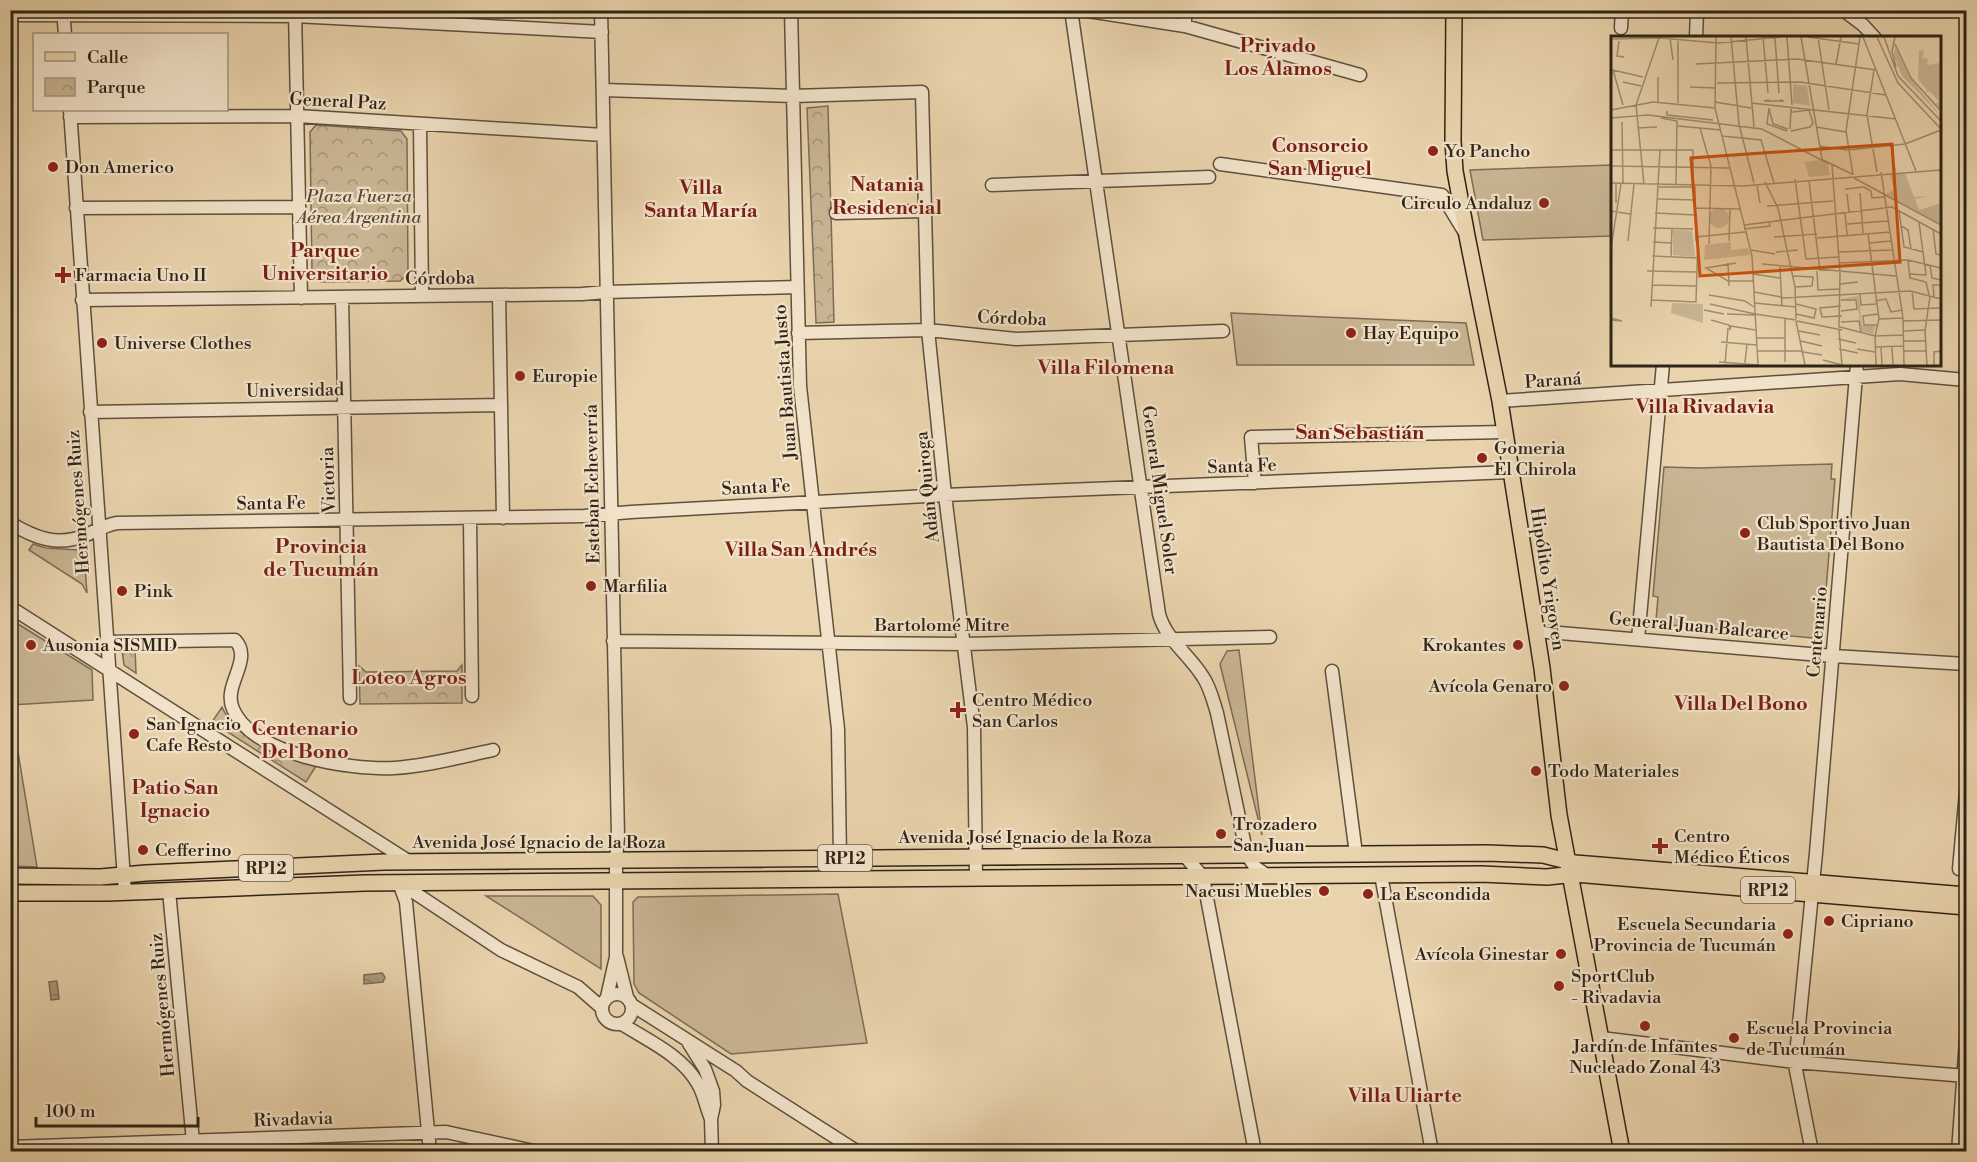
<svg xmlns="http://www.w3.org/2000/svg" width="1977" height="1162" viewBox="0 0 1977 1162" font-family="'Libre Bodoni',serif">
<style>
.green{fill:#c9b593;stroke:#7c6c56;stroke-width:1.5}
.park{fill:url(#park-crowns);stroke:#7c6c56;stroke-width:1.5}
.water{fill:url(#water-waves);stroke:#796a53;stroke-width:1.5}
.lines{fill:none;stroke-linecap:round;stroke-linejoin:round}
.minor-casing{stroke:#5e503d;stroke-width:15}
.major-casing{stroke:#2f2418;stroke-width:18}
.minor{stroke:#f1e2c9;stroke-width:12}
.major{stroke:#e9d3ac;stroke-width:15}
.poi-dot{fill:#8f2418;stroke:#f1e2c9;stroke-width:2}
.labels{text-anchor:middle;stroke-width:4.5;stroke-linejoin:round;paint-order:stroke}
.shield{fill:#f1e2c9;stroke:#695d4d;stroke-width:1.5}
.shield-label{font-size:16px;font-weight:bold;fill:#2f2418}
.street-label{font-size:18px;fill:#2f2418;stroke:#f1e2c9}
.poi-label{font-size:18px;fill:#2f2418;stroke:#f1e2c9;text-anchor:start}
.park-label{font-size:18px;font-style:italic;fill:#564837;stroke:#f1e2c9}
.neighbourhood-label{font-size:20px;font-weight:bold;fill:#7a1f14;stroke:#f1e2c9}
.inset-road{fill:none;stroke:#9f8d71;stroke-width:1.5}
.view{fill:#cc510e;fill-opacity:0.15;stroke:#cc510e;stroke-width:3}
.inset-edge{fill:none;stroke:#2f2418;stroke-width:3}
</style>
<defs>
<pattern id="park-crowns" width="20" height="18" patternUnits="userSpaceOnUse" patternTransform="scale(1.5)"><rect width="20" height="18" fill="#c9b593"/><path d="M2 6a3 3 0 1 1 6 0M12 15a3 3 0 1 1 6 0" fill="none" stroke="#a49377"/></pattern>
<pattern id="water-waves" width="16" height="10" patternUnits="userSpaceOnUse" patternTransform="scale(1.5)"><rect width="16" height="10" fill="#aa987a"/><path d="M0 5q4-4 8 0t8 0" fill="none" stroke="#8b7c63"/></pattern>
</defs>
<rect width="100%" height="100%" fill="#e9d3ac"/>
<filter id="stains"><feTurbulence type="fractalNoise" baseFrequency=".00333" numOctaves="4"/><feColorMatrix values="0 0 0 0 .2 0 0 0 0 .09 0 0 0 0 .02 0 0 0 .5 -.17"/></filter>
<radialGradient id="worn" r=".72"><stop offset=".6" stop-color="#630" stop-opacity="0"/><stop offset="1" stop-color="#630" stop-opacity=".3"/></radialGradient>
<!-- green -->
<path class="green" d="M1612 165V236L1483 240 1470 170Z
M1231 313 1466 323 1474 365H1237Z
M1832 464 1831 479H1835L1825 603H1820L1818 634 1813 638 1659 624 1656 620 1658 597 1653 596 1664 467 1699 468Z
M33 544 46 548 79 550 84 553 87 593 82 584 29 550Z
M10 619 92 670 93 700 11 705Z
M1239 650 1262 835 1220 664 1227 651Z
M11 710 37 867 11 866Z
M838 894 867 1043 731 1054 639 993 634 984 633 902 638 897Z
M486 896H593L601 905V969Z"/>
<!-- park -->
<path class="park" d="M828 106 834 322 816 323 807 108Z
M316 125 401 131 407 139 408 274 400 281 320 282 312 274 310 132Z
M135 649 136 673 124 665 122 650Z
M462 665V703L360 704 359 666 366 672 457 671Z
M222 707C237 741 282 757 316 766L306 782 212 722Z"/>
<!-- water -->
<path class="water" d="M382 973 385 977 383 982 364 984V975Z
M57 981 59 999 51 1000 49 982Z"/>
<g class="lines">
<defs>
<path id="minor" d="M63 10 65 34
M601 10 618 837 616 860V957L607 997
M791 10 800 386 838 729 840 858
M1071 10 1159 614C1166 640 1189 654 1203 677 1210 687 1213 700 1217 713L1247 855 1255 867 1268 876
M1082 10 1185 26 1360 75
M1843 10 1863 25 1875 38
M295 11 301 298
M10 15 295 16 602 32
M1185 26V10
M1621 28 1622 10
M1696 38 1697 10
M603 90 793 96 922 92 928 330 945 495 974 727 976 878
M70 110 125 893
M70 117 297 116 603 135
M420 124 422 296
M1220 164 1442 195 1464 231
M992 185 1209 177
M76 208 299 207
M836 213 924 211
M499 295 503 518
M342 297 350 698
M82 300 582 294 606 292 797 287
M798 333 928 330 1016 339 1223 331
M1500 401 1900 374 1966 380
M90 412 501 405
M1255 483 1251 437 1505 432
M470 518 472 696
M10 523C35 538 58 547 86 535 97 530 106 525 117 523L584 516 631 512 945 495 1511 472
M10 607 410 862
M1536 631 1833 656 1966 664
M1638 639 1663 364
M613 641 964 644 1270 637
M106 642 235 640C254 660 222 685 233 709 253 755 349 770 394 768 427 766 460 757 493 750
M1332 671 1356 854
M1966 792 1959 869 1966 870
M1184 855 1203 877 1255 1152
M1381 875 1432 1152
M399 883 406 902 430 1152
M400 883 501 950 578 987 602 1008
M169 891 194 1152
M617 957 627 997
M602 1009a15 15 0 1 1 30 0a15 15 0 1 1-30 0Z
M632 1005 736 1071 747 1081 858 1152
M622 1024C647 1040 683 1056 698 1084 704 1094 706 1107 711 1119
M1601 1038 1795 1062 1966 1076
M688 1042 705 1069 713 1091 714 1105 711 1119 712 1152
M10 1147 446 1132 538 1152
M1812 1152 1795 1065 1816 853 1857 364
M1958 1152 1966 1040"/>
<path id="major" d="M1454 10 1453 141 1455 171 1467 236 1500 401 1542 668 1559 815 1622 1152
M10 876 100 877 146 873 384 862 1487 853 1543 855 1575 863 1966 895
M10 893H108L365 883 1481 874 1547 877 1575 874 1966 907"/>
</defs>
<!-- minor casing -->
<use href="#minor" class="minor-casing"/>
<!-- major casing -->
<use href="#major" class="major-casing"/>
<!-- minor -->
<use href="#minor" class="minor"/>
<!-- major -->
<use href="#major" class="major"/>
</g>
<!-- markers -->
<g class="poi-dot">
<circle cx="1433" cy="151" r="6"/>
<circle cx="53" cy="167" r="6"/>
<circle cx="1544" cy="203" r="6"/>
<path d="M60 266h6v6h6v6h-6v6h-6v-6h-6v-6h6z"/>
<circle cx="1351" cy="333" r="6"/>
<circle cx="102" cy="343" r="6"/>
<circle cx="520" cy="376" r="6"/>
<circle cx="1482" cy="458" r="6"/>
<circle cx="1745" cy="533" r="6"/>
<circle cx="591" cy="586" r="6"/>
<circle cx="122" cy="591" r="6"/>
<circle cx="31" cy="645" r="6"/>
<circle cx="1518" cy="645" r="6"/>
<circle cx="1564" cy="686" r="6"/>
<path d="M955 701h6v6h6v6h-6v6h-6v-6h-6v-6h6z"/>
<circle cx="134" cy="734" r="6"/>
<circle cx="1536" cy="771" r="6"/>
<circle cx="1221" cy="834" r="6"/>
<path d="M1657 837h6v6h6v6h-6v6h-6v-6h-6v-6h6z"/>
<circle cx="143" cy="850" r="6"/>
<circle cx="1324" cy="891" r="6"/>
<circle cx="1368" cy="894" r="6"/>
<circle cx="1829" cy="921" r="6"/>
<circle cx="1788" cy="934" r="6"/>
<circle cx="1561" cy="954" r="6"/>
<circle cx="1559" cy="986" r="6"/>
<circle cx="1645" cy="1026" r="6"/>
<circle cx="1734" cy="1038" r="6"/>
</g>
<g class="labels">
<!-- shield labels -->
<g class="shield">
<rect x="818" y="845" width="54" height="26" rx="4.5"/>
<rect x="239" y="855" width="54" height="26" rx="4.5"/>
<rect x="1741" y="877" width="54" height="26" rx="4.5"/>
</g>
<g class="shield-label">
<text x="845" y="864">RP12</text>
<text x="266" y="874">RP12</text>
<text x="1768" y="896">RP12</text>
</g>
<!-- street labels -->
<g class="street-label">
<text transform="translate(338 101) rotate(3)" y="6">General Paz</text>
<text transform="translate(440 278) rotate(-1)" y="6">Córdoba</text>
<text transform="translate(1012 318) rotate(2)" y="6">Córdoba</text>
<text transform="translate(1553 380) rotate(-4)" y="6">Paraná</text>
<text transform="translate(785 382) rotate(-94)" y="6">Juan Bautista Justo</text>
<text transform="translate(295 390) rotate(-1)" y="6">Universidad</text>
<text transform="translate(1242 466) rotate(-2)" y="6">Santa Fe</text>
<text transform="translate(328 480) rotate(-92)" y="6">Victoria</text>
<text transform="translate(592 484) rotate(-91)" y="6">Esteban Echeverría</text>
<text transform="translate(756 487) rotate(-3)" y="6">Santa Fe</text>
<text transform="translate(927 487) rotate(-96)" y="6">Adán Quiroga</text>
<text transform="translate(1160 490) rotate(82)" y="6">General Miguel Soler</text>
<text transform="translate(78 502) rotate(-94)" y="6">Hermógenes Ruiz</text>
<text transform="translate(271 503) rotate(-1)" y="6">Santa Fe</text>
<text transform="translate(1548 579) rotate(81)" y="6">Hipólito Yrigoyen</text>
<text x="942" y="631">Bartolomé Mitre</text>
<text transform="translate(1699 626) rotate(5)" y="6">General Juan Balcarce</text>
<text transform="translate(1817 632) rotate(-85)" y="6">Centenario</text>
<text x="1025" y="843">Avenida José Ignacio de la Roza</text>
<text x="539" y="848">Avenida José Ignacio de la Roza</text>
<text transform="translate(162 1005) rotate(-95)" y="6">Hermógenes Ruiz</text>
<text transform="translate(293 1119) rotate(-2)" y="6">Rivadavia</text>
</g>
<!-- poi labels -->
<g class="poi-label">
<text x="1445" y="157">Yo Pancho</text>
<text x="65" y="173">Don Americo</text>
<text x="1532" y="209" text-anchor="end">Circulo Andaluz</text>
<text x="75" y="281">Farmacia Uno II</text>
<text x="1363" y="339">Hay Equipo</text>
<text x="114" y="349">Universe Clothes</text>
<text x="532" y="382">Europie</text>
<text x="1494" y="454">Gomeria<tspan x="1494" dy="21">El Chirola</tspan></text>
<text x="1757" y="529">Club Sportivo Juan<tspan x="1757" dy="21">Bautista Del Bono</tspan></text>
<text x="603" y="592">Marfilia</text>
<text x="134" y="597">Pink</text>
<text x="43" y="651">Ausonia SISMID</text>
<text x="1506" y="651" text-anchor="end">Krokantes</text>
<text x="1552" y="692" text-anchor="end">Avícola Genaro</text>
<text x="972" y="706">Centro Médico<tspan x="972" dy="21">San Carlos</tspan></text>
<text x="146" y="730">San Ignacio<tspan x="146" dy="21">Cafe Resto</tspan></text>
<text x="1548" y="777">Todo Materiales</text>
<text x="1233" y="830">Trozadero<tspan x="1233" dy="21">San Juan</tspan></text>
<text x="1674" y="842">Centro<tspan x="1674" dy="21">Médico Éticos</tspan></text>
<text x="155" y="856">Cefferino</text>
<text x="1312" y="897" text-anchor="end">Nacusi Muebles</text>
<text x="1380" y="900">La Escondida</text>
<text x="1841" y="927">Cipriano</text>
<text x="1776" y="930" text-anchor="end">Escuela Secundaria<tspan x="1776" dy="21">Provincia de Tucumán</tspan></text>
<text x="1549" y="960" text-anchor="end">Avícola Ginestar</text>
<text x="1571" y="982">SportClub<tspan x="1571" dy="21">- Rivadavia</tspan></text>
<text x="1746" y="1034">Escuela Provincia<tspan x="1746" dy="21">de Tucumán</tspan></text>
<text x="1645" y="1052" text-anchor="middle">Jardín de Infantes<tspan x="1645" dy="21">Nucleado Zonal 43</tspan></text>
</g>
<!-- park labels -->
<g class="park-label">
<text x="359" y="202">Plaza Fuerza<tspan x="359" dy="21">Aérea Argentina</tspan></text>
</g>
<!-- neighbourhood labels -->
<g class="neighbourhood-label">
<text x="1278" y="52">Privado<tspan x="1278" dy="23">Los Álamos</tspan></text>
<text x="1320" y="152">Consorcio<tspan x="1320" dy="23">San Miguel</tspan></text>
<text x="887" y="191">Natania<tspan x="887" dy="23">Residencial</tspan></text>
<text x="701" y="194">Villa<tspan x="701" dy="23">Santa María</tspan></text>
<text x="325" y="257">Parque<tspan x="325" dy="23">Universitario</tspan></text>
<text x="1106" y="374">Villa Filomena</text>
<text x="1705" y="413">Villa Rivadavia</text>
<text x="1360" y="439">San Sebastián</text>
<text x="321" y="553">Provincia<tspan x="321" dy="23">de Tucumán</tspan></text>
<text x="801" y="556">Villa San Andrés</text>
<text x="409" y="684">Loteo Agros</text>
<text x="1741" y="710">Villa Del Bono</text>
<text x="305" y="735">Centenario<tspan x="305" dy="23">Del Bono</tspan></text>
<text x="175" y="794">Patio San<tspan x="175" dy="23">Ignacio</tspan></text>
<text x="1405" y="1102">Villa Uliarte</text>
</g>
</g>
<!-- overview -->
<g transform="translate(1611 36)">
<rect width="330" height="330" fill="#e9d3ac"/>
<path d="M284 10 299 42 330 80 291 40 283 20ZM308 14 313 15 311 22 317 23 316 29 330 27V73L325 68 328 65 318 55 313 57 316 54 307 43ZM208 124 217 129 219 139 198 141 194 126ZM294 137 303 161 318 160 304 163 308 174 330 167V188L275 158 283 154 279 138ZM98 182a10 10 0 1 1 20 0a10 10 0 1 1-20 0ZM120 206V214L137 212 139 219 93 224 94 209Z" fill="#c9b593"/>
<path d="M182 48 196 50 199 70 182 67ZM62 194 81 195 84 221 62 219ZM248 260 251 289 264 290 262 298 250 295 246 263H231ZM61 267 92 268V287L60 277Z" fill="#c9b593"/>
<path class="inset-road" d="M105 1 104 72 141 220 147 329M120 1 128 88 143 147M135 1 143 91M152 1 157 57M176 1 181 69M190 1 211 123M197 1 248 8M207 1 218 74M252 1 305 135M266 1 287 47 330 93M273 1 287 40 330 85M284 1 281 15 285 31M59 2 62 24M164 2 168 57M0 3 50 2 107 7 170 1M67 3V67M8 5 6 20 13 21M284 8 300 42 330 75M85 28 186 23 265 34M225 28 230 1M263 34 256 79 266 136M47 41V66M12 46 30 50M106 47 189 46 275 59M79 51 104 52M158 64 153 65H173L169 64M104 66 140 72M140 67 285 83M12 69 2 34 32 41M158 72 156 88 176 95M158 72 162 88 177 93M0 74 42 66 104 72M56 75V79L102 84M0 82 37 79 151 93 218 128M50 82 66 85 65 148M11 86 12 148M67 90 110 94M205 91 235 96M27 92 46 91M89 92 100 130 98 208M179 93 180 73 181 77M180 95 199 91 202 87 198 74 182 76M111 100 150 104 163 147M208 110 236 114 294 108 330 94M280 110 284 135M0 114H82V149M210 123 241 138M221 129 229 237 228 292M0 130 118 132M270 136 292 282 293 329M242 139 235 95 249 1M243 142 330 189M184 143 195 223 227 221M198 145 209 235M154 146 167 172 184 251 185 283M0 147 132 150 330 134M33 148 25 69 48 2M146 149 149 167M48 151H84L85 205M234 153 253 151 260 155 261 162 274 161M249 157 252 197M236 158 238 176M47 163 84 164M5 167V148M156 170 222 165M84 172 129 173M0 175 19 178M288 175 293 211 312 216M44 177 84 179M234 177 236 199M236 188 277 185M133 189 281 171 330 198M290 190 297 194 300 213M42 192 82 193M133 193 159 190 158 186M322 193 325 218 330 219M257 198 268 283 264 300 265 329M85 201 134 196M163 201 206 198M206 202 279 196M17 205 23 148M118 205 119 172M42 206 61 207M258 207 280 205M0 212 10 148M140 214 164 218M165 216 187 214M227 216 281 214M41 220 86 222M60 220 61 192M297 224 299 242 315 246 318 259M117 227 118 250M125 227 95 232 117 245H142M228 227 297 224 330 232M151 228 285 240M319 229 321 242 330 244M169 231 171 270M36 235 86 236M206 235 207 254 229 253M142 238 169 242M298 238 315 239 308 186M182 240 202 241 201 250 184 251M229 248 247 246M41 249 85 250M301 255 303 273 330 272M143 256 170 261M249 258 250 269 265 268M98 259 134 265 143 271M323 261 322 249H330M171 262 299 255 330 263M40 264 85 266 87 201M230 264H245L246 273 230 275M264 265 275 263 280 276 291 274M143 267 185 271M99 268 144 278M185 268 205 273 203 282 185 278M230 270 209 272 211 281 231 280M40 271 49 114M93 274 113 278M116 278 144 279M144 278 185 284M0 282 11 285 0 284M174 282V326M268 283 292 282M100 284 118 289 119 293 120 291 118 289M185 285 194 329M186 285 231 294M292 285 330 284M230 286 248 285 250 297M267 289H253L252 280 267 278M120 290 144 294M229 291 264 300 292 299M228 294 231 329M188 295 209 299M292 295 314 294M146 302H174M227 303 245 307M190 305 211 310M292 305H315M110 306 146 309M264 311 292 310M270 311 271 329M281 311 282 329M228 313 247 317M246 313 264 316M146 315H192M293 315H315M192 316 211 319M212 324 231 329M108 326 147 329M134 327 136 308M114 329 117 292M316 329 314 295 319 260M323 329V316L330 315"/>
<path class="view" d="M281 108 289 226 89 240 80 122Z"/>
<rect width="330" height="330" class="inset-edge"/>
</g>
<!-- margin -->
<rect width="1977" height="1162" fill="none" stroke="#e9d3ac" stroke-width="36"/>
<rect x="12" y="12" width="1953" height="1138" fill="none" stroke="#2f2418" stroke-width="3"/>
<rect x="18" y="18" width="1941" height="1126" fill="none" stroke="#2f2418" stroke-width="1.5"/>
<!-- legend -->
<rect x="33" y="33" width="195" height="78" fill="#f1e2c9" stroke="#a39682" stroke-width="1.5"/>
<rect x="45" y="52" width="30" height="9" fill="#e9d3ac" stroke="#a39682" stroke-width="1.5"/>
<text x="87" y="63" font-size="18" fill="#2f2418">Calle</text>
<rect x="45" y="78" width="30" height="18" fill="url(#park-crowns)" stroke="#a39682" stroke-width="1.5"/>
<text x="87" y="93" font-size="18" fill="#2f2418">Parque</text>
<!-- scale -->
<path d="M36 1117v9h162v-9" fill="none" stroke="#2f2418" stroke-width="3"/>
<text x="45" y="1117" font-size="18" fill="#2f2418" stroke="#f1e2c9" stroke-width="4.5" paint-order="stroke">100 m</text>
<rect width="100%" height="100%" filter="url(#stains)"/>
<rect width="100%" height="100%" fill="url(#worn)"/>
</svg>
